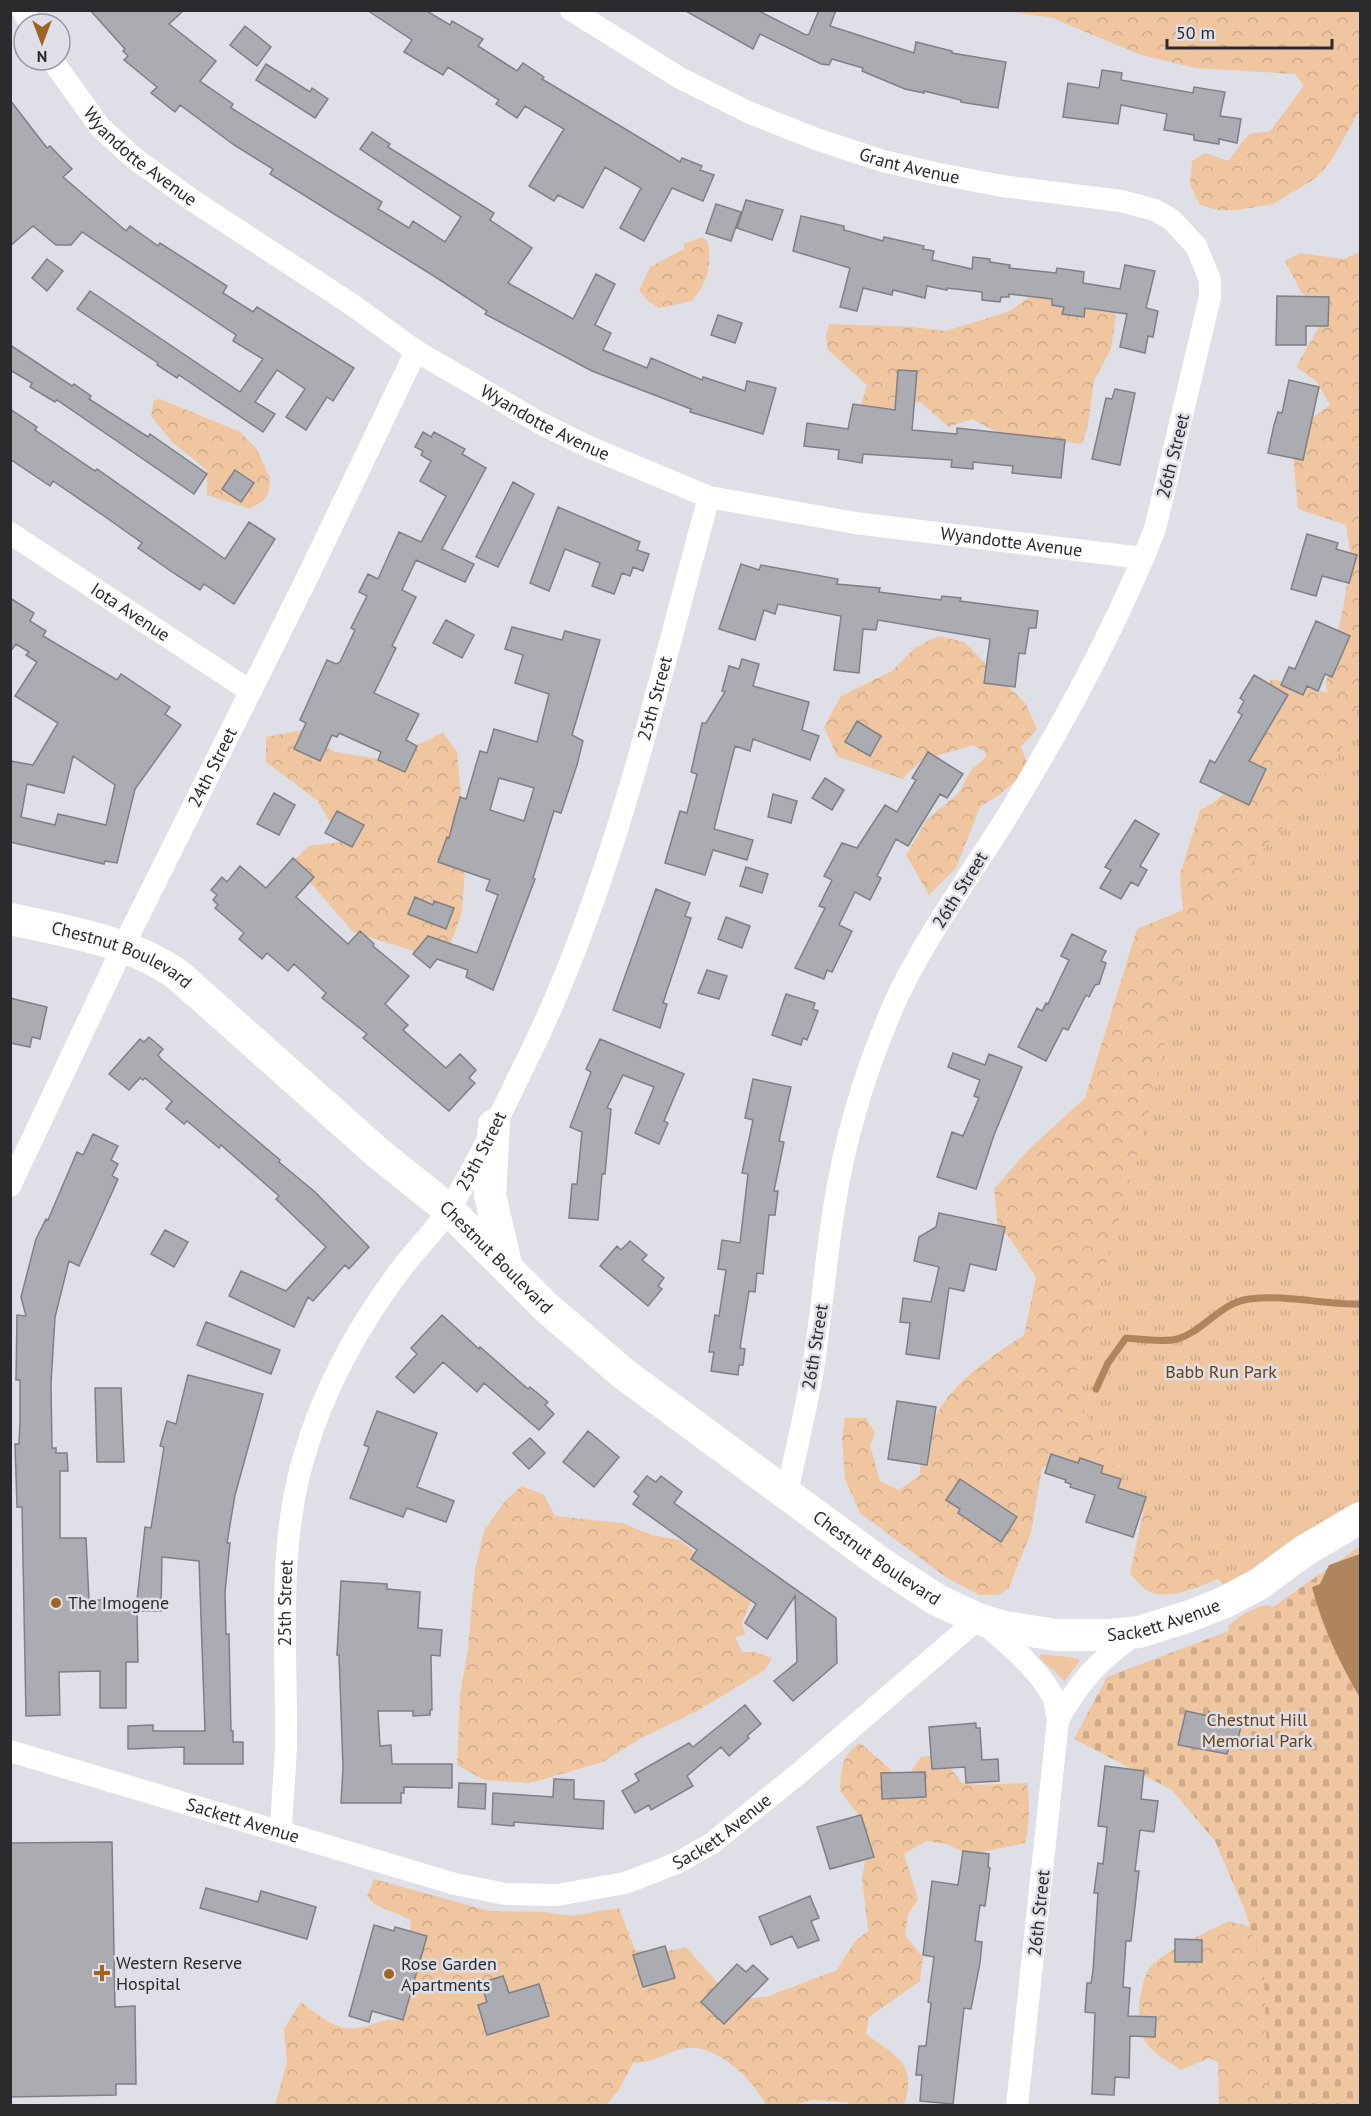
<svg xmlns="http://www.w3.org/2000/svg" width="1371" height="2116" viewBox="0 0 1371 2116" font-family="'PT Sans',sans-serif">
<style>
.green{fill:#efc6a0}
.forest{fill:url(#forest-crowns)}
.cemetery{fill:url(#cemetery-stones)}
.park{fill:url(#park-tufts)}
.water{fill:#af855e}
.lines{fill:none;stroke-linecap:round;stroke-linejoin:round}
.stream{stroke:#af855e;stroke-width:7}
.building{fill:#ababb2;stroke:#7f7f87;stroke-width:1.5;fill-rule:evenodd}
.street{stroke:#fff;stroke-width:22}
.secondary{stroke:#fff;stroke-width:32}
.poi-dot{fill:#9f6525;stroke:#dfdfe7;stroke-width:2}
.labels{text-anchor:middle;stroke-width:5;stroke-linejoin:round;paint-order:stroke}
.street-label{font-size:18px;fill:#2b2b2e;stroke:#dfdfe7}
.park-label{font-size:18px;fill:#6b4112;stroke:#dfdfe7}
.poi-label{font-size:18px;fill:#2b2b2e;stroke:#dfdfe7;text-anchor:start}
</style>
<defs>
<pattern id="forest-crowns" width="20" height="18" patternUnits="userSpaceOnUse" patternTransform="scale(1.5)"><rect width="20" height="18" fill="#efc6a0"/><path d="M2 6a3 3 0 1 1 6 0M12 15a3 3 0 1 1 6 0" fill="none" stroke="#cdaa8a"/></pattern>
<pattern id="cemetery-stones" width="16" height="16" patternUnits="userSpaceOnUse" patternTransform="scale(1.5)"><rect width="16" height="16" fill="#efc6a0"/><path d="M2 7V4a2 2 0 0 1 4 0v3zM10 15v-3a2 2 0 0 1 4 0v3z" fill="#cdaa8a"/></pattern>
<pattern id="park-tufts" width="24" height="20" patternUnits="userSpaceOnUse" patternTransform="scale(1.5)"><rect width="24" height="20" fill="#efc6a0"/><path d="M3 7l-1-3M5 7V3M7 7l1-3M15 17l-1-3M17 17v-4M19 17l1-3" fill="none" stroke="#cdaa8a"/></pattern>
</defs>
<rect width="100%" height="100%" fill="#dfdfe7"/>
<!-- green -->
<path class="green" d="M1268 1605 1276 1609 1286 1645 1229 1633 1228 1626C1240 1616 1252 1607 1268 1605Z
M1041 1654 1076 1658 1080 1660 1065 1681 1039 1658Z"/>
<!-- forest -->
<path class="forest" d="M1006 11H1360V110L1331 161 1316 178 1273 204 1237 210H1219L1200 205 1190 185 1192 161 1205 153 1228 161 1249 134 1270 131 1304 86 1295 74 1196 68 1141 55 1052 18Z
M702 237 708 242C712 266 707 283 692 301L659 308 649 302 639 290 650 267 684 249V244Z
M1360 252V1518L1235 1596 1218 1579C1198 1587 1169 1601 1148 1591 1142 1588 1135 1579 1130 1574L1143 1513 1094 1465 1062 1460 1042 1468 1031 1533 1008 1589 998 1595H980L947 1578 860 1513 845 1479 842 1438 845 1418H866L875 1433 870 1445 880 1481 899 1490 920 1475C923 1404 969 1371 1024 1335L1036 1277 1009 1237 998 1228 994 1189 1028 1150 1085 1098 1137 929 1183 910 1180 875 1200 810C1247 789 1233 755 1251 716 1256 703 1264 691 1271 679L1328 693 1326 683 1343 609 1351 559 1346 525 1298 509 1293 455 1305 423 1330 405 1316 381 1296 367 1326 314 1301 292 1285 261 1300 253 1344 259Z
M1049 282C1090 283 1089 284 1116 315L1111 349 1094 380 1088 426 1082 444 999 433 972 419 949 427 920 402 900 404 879 419 859 412 867 385 828 350 826 336 829 324 913 327 946 331 1010 311Z
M160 399 240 432 256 448 270 478 269 491 264 500 250 509 207 495V470L172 442 151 416 154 400Z
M938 636 964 642 1026 704 1037 729 1021 747 1029 768 1002 793 980 807 956 868 929 895 906 855 927 819 958 794 971 770 986 757 985 752 973 745 922 760 902 779 837 756 824 727 841 696 892 671 916 647Z
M302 730 335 752 380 759 429 740 443 732 457 752 466 852 462 912 450 944 420 953 353 932 304 875 296 859 308 846 341 842 318 801 266 762V737Z
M522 1486 544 1495 555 1516 622 1523 652 1535 680 1540 737 1586 751 1601 742 1623 745 1635 735 1637 742 1652H754L772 1658 765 1670 699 1710 641 1738 603 1762 530 1783 484 1780 457 1765 460 1695 468 1649 475 1570 484 1531 505 1501Z
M860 1743 891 1770 892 1784 906 1779 921 1757 940 1755 962 1783 976 1785 1027 1783C1030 1804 1030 1822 1025 1843L968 1855 947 1844 926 1841 904 1854 918 1899 908 1915 905 1935 923 1957 920 1981 869 2017 866 2034C898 2058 917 2062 904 2105H851L847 2102 812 2100 795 2105H766C753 2080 718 2045 687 2048 669 2050 656 2063 633 2063L619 2090 606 2105 275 2106 287 2062 284 2029 301 2002C317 2014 335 2031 356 2028 377 2025 379 2018 403 2020L411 1920 374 1904 367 1896 374 1879 489 1911 543 1912 572 1916 619 1908 635 1950 659 1953 686 1947 732 1999 766 1997 837 1970 855 1941 868 1931 862 1878 865 1862 857 1813 840 1791C841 1770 841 1755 860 1743Z
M1229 1921 1297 1940 1330 2105H1219L1218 2062 1209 2058 1181 2070C1169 2062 1153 2054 1145 2041 1135 2025 1139 1985 1149 1969 1159 1953 1211 1930 1229 1921Z"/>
<!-- cemetery -->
<path class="cemetery" d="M1360 1546V2105H1269L1264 1977 1246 1913 1215 1841 1172 1790 1074 1739 1107 1677 1250 1623Z"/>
<!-- park -->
<path class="park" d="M1360 704V1518L1235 1596 1118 1475 1072 1387 1158 1078 1180 972 1197 921 1300 809 1339 755Z"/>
<!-- water -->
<path class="water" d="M1360 1554V1698C1340 1663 1322 1627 1312 1587L1320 1584 1329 1565Z"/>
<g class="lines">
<!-- stream -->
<path class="stream" d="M1096 1389 1108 1363 1126 1338C1141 1339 1162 1343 1177 1339 1205 1331 1219 1303 1249 1299 1287 1294 1323 1305 1360 1304"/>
</g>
<!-- building -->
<path class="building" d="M90 10H184L169 24 216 61 200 81 233 104 231 108 382 202 378 209 409 228 413 221 445 242 461 217 360 149 372 132 390 144 388 147 494 213 490 220 532 248 508 283 573 319 596 274 615 284 595 325 611 333 603 350 647 368 651 358 702 380 703 377 745 391 747 381 776 388 763 434 690 412 691 409 592 371 485 314 487 311 437 278 270 174 273 169 234 145 180 105 175 112 151 93 157 87 124 60 128 56 123 51 125 49Z
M367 10H425L450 25 452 21 483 39 478 46 517 71 523 63 544 77 542 79 680 162 682 158 702 166 700 170 714 175 703 201 672 188 644 241 620 228 641 188 605 167 583 208 558 195 554 201 529 186 564 129 525 106 517 118 496 104 499 100 448 67 443 75 404 52 412 40Z
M684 10H757L806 35 809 34 819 10H836L830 26 914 53 916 42 952 51V53L1006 62 998 108 961 102V100L924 91V93L905 89 862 71 863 68 832 59 829 65 821 64 760 34 753 49Z
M245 26 271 47 257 66 230 45Z
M266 64 310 92 312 88 328 99 315 118 256 80Z
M1102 70 1122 73 1121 80 1193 93 1194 87 1225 92 1220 116 1241 119 1237 143 1219 139V144L1194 140V135L1164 130 1167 114 1121 105 1118 124 1063 117 1068 83 1099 88Z
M10 100 47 148 50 146 72 169 63 177 126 231 130 226 158 246 160 243 227 286 223 293 253 312 257 307 354 368 333 401 327 397 306 430 286 417 305 389 277 370 255 402 275 414 263 432 179 375 177 378 157 365 158 363 77 309 90 291 240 392 263 359 233 341 236 335 82 232 71 245H56L33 226 10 246Z
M746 200 783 210 772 240 737 228Z
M716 204 741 212 731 241 706 233Z
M801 216 844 226V230L883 241 884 237 924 246 923 249 934 251 932 260 972 269 973 257 990 259V262L1010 265 1009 268 1056 273 1057 268 1084 272 1083 283 1120 289 1125 265 1155 271 1146 308 1158 311 1153 337 1148 336 1145 353 1120 347 1127 314 1085 308 1084 317 1062 314 1064 307 1052 305V299L1009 294V297H1001L1000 302 982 300V292L947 288V290L927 286 925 298 893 290 892 295 863 288 857 311 840 307 850 268 793 251Z
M47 259 63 271 47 291 32 278Z
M1277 296 1329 297 1328 326H1306V345H1276Z
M718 315 742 323 735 343 711 335Z
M10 345 72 386 74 384 91 396 89 399 148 437 150 434 207 474 194 494 57 400 55 402 30 387 32 383 10 370Z
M898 370 917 371 912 430 957 434V428L1065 440 1061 478 1012 473 1013 466 973 462V469L951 467 952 460 863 454 862 463 838 459 839 450 804 446 807 423 848 429 853 404 895 410Z
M1289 380 1319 387 1303 460 1268 453 1274 425 1278 412 1282 413Z
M1115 389 1135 393 1120 465 1092 459 1106 398 1112 399Z
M10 409 37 427 35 430 95 471 97 469 225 559 249 522 275 539 234 604 204 584 200 590 175 574 138 548 142 543 104 516 53 481 50 486 10 459Z
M423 432 431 437 434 432 465 449 462 454 486 468 442 549 474 564 465 582 416 560 402 590 416 597 392 646 396 648 374 693 419 714 406 740 417 746 405 772 378 760 381 752 339 733 337 737 332 735 320 761 294 749 306 723 300 720 327 660 336 664 340 662 355 630 351 628 367 596 359 592 368 574 378 579 399 532 421 542 446 496 420 481 431 461 421 455 423 451 415 447Z
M235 470 254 483 241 502 222 489Z
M513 482 534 494 498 567 476 557Z
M558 507 640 542 637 550 649 554 643 571 633 567 630 576 622 573 614 594 592 586 600 563 565 549 549 591 530 583Z
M1307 534 1338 543 1336 549 1357 555 1349 583 1322 576 1316 596 1291 589Z
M741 564 759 570 761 565 838 579 837 584 880 588 879 592 941 600 942 596 961 598 960 601 1038 611 1036 628H1029L1025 654 1019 653 1015 687 984 683 990 639 878 620 876 630 863 629 859 673 834 670 841 616 778 604 775 614 764 610 755 640 719 629Z
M10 598 34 613 30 621 46 631 43 636 117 680 121 674 170 707 165 714 181 725 135 789 117 863 105 861 104 864 10 842V761L33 765 58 723 15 696 37 662 26 655 29 652 16 644 10 652ZM73 756 115 785 106 825 58 814 55 825 21 817 27 784 64 793Z
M446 620 474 635 462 658 433 643Z
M1316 621 1350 636 1332 677 1325 674 1318 691 1307 686 1303 695 1281 685 1289 667 1295 669Z
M512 627 562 640 565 631 600 640 572 735 583 741 577 765 561 813 554 811 533 878 535 879 493 990 466 977 468 970 437 959 430 968 413 954 428 936 477 953 498 895 486 890 490 880 438 862 447 837 449 838 460 797 466 799 480 751 487 753 494 729 537 742 549 694 515 683 523 655 505 649ZM499 778 534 788 524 821 490 810Z
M742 659 759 664 753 686 809 702 802 730 819 736 810 760 753 739 750 751 735 746 714 829 753 840 747 860 713 850 705 875 665 863 680 811 687 813 697 774 691 772 702 723H706L725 692 722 691 729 666 739 669Z
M1254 675 1288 695 1249 761 1266 769 1249 805 1200 782 1210 760 1215 763 1242 715 1238 712 1244 701 1240 698Z
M857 721 881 736 870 756 845 742Z
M928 752 963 774 947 798 940 794 908 846 896 839 877 876 881 878 870 900 855 892 839 925 852 931 832 972 827 970 824 979 795 968 825 908 819 906 832 880 824 876 842 843 857 848 885 805 897 812 916 780 912 778Z
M825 778 844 790 832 810 812 798Z
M274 793 295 805 279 835 257 824Z
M773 794 797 801 791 823 768 817Z
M337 811 364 825 352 847 325 833Z
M1135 820 1159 834 1140 866 1147 870 1138 886 1131 882 1121 899 1100 888 1111 870 1105 867Z
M293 858 314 877 296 897 348 944 360 931 374 944 373 946 409 976 385 1004 408 1025 403 1030 446 1068 460 1054 476 1070 469 1078 475 1083 449 1111 363 1038 367 1034 322 998 326 993 294 964 288 971 267 953 262 959 239 939 244 933 215 908 218 905 213 900 217 895 211 890 222 877 227 882 240 866 266 888Z
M746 867 768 874 762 893 740 886Z
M656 889 690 903 685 916 691 918 663 1003 667 1004 660 1028 613 1010Z
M415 897 433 905 434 901 454 908 446 929 408 914Z
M726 917 750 926 742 948 718 939Z
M1072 934 1106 951 1101 961 1106 963 1099 984 1095 985 1089 997 1086 995 1068 1030 1063 1028 1046 1061 1018 1047 1037 1008 1042 1011 1046 1003 1048 1004 1069 960 1061 956Z
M707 970 727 976 719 999 698 993Z
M786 994 815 1003 813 1009 818 1011 807 1040 803 1038 801 1045 772 1035Z
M10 998 47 1007 40 1039 32 1037 30 1047 10 1043Z
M149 1037 163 1049 158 1055 161 1059 280 1160 279 1162 315 1192 369 1247 349 1269 345 1265 313 1301 308 1297 294 1327 229 1296 241 1271 286 1291 326 1247 276 1199 279 1196 221 1145 219 1148 187 1121 184 1124 166 1109 172 1101 145 1078 143 1080 140 1078 129 1090 109 1074 140 1039 144 1042Z
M600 1039 684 1074 664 1121 668 1123 659 1144 635 1133 654 1087 623 1075 607 1108 611 1109 605 1174H602L598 1220 569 1218 572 1184H577L582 1132 570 1127 591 1072 586 1069Z
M953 1053 985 1065 989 1054 1022 1067 994 1135 976 1189 937 1177 952 1132 963 1136 979 1098 974 1096 980 1080 948 1067Z
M753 1079 791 1087 779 1141 784 1142 774 1191H778L775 1215H769L763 1274 757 1273 755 1292 749 1291 740 1348 745 1349 743 1365H739L738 1375 711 1371 714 1352H709L715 1315 719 1316 726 1270 718 1269 722 1240 740 1243 748 1174 742 1173 753 1120 745 1118Z
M93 1134 118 1146 111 1160 118 1164 112 1176 118 1179 79 1266 69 1261 55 1317 51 1384 52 1448H56V1453H67L68 1471H60V1538H86L89 1600H137L145 1527 151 1528 164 1447 160 1446 167 1421 176 1424 188 1375 263 1394 235 1495 227 1543H230L225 1592 226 1634H229L231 1731H233V1742H243V1764H184V1747L128 1749V1726L153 1725V1731H205L199 1561 162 1557 161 1611H137L138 1662H126V1708H100V1671L59 1672 60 1715 26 1716 22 1507H17L15 1444H19L20 1420V1380H16L17 1315 26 1316 21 1297 36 1239 46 1219 48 1220 77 1152 83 1155Z
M939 1213 1005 1227 996 1270 970 1264 964 1291 949 1288 939 1359 906 1354 910 1323 900 1322 903 1298 931 1302 939 1267 914 1261 919 1237 936 1227Z
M165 1230 188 1242 174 1267 151 1254Z
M630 1241 647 1255 642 1260 664 1278 658 1286 662 1289 648 1306 600 1266 617 1246 621 1250Z
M442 1315 479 1349 480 1347 528 1389 530 1387 548 1402 545 1405 554 1414 539 1430 484 1383 477 1392 443 1362 414 1393 396 1377 417 1354 411 1348Z
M206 1322 280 1350 271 1374 197 1345Z
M95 1388H121L124 1462H97Z
M897 1401 936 1407 927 1465 888 1459Z
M377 1411 437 1433 417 1487 454 1501 446 1522 407 1508 403 1517 350 1498 369 1447 364 1445Z
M588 1431 619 1457 594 1487 563 1462Z
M530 1438 545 1453 529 1469 513 1453Z
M1051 1454 1078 1463 1080 1458 1103 1466 1101 1473 1121 1479 1118 1488 1146 1497 1133 1537 1086 1522 1095 1495 1070 1487 1071 1484 1065 1482 1066 1480 1045 1473Z
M647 1476 656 1482 661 1476 682 1492 674 1503 836 1618 837 1663 793 1701 774 1681 797 1662 795 1596 767 1639 745 1623 756 1604 691 1559 697 1550 633 1504 639 1496 634 1492Z
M960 1479 1017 1517 1001 1542 958 1513 960 1509 946 1500Z
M341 1581 387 1584V1589L420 1592 418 1628 442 1630 440 1656 431 1655 432 1710H430V1715L413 1716V1711H378L380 1746 391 1745 392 1764H452V1788L404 1787V1793H401V1803H341L343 1768 339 1655H337Z
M745 1705 761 1724 747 1736 749 1738 729 1756 721 1747 687 1776 693 1786 651 1810 649 1805 635 1813 622 1791 639 1781 635 1774 689 1743 693 1747Z
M1186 1711 1209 1716V1712L1242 1722 1238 1739 1232 1738 1227 1754 1178 1745Z
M976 1723V1728H980L982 1760 998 1759 999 1781 966 1783 965 1767 932 1769 929 1727Z
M1105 1766 1144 1771 1141 1799 1158 1801 1154 1832 1140 1830 1135 1871H1139L1131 1941H1126L1123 1987 1130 1988 1128 2016 1156 2017 1155 2037 1130 2036 1129 2078 1115 2077 1114 2095 1092 2094 1095 2013 1085 2012 1087 1983H1091L1093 1971 1098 1893H1094L1098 1863 1103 1864 1107 1827 1098 1826Z
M925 1772 926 1797 882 1799 881 1773Z
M554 1779 574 1780V1799L604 1801 603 1829 514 1822V1826L492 1824 493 1793 553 1797Z
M459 1783 486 1784 485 1809 458 1807Z
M861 1815 874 1857 830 1869 817 1827Z
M112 1842 115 2007 135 2006 136 2084H116V2095L10 2097V1843Z
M963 1851 989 1854 988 1867 990 1868 985 1906 980 1905 975 1941 982 1942 980 1963 971 2009 964 2008 953 2104 920 2101 922 2075H916L919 2046H926L931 2003 928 2002 934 1957 923 1955 932 1881 958 1885Z
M206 1888 258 1902 261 1891 316 1907 307 1939 200 1908Z
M810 1896 819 1918 811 1921 819 1940 798 1948 792 1936 771 1945 759 1917Z
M374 1925 394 1931 395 1927 427 1936 403 2020 372 2011 369 2022 349 2016Z
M1175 1939 1202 1940V1962H1175Z
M665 1946 675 1978 643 1987 633 1955Z
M737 1964 746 1972 753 1965 768 1979 724 2024 701 2002Z
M503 1976 509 1993 539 1984 549 2016 487 2035 478 2005 487 2002 481 1983Z"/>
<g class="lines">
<!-- street -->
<g class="street">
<path d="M23 10 30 24"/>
<path id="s1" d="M571 10 680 78 748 112 816 139 883 161 934 173 1002 186 1121 201 1155 210 1172 220 1196 246 1210 280V297L1155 529C1115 630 1063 725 1006 818 968 879 925 937 895 1002 866 1068 845 1137 834 1208 825 1263 821 1320 812 1375 805 1414 795 1454 787 1493"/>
<path id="s2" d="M52 60 100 127 134 158 192 200 351 304 416 351 540 423 591 448 709 497 855 523 1143 558"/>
<path id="s3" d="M10 533 250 691"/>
<path id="s4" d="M10 1186 123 947 306 580 416 351"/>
<path d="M1058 1720C1079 1681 1100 1659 1136 1634"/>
<path id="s5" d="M10 1751 455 1884 506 1894 557 1895 625 1883 677 1863 711 1844 797 1775 978 1619C1001 1637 1040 1670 1053 1697 1056 1703 1056 1713 1058 1720L1017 2106"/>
<path id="s6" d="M281 1831C282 1802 285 1773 286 1745 287 1647 276 1548 305 1453 325 1386 359 1325 401 1269 416 1249 436 1230 450 1208 477 1164 500 1115 523 1068 613 889 656 689 709 497"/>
</g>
<!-- secondary -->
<g class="secondary">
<path id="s7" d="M10 919C66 931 130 941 178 975L378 1153 449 1210 547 1308 624 1374 882 1564 937 1600 978 1619 1005 1627 1056 1635H1109L1139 1632 1190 1616 1225 1602 1259 1584 1304 1551 1360 1518"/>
<path d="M494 1125 490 1195 507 1268"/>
</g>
</g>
<!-- markers -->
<g class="poi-dot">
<circle cx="56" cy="1603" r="6"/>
<path d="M99 1964h6v6h6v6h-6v6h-6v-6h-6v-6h6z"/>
<circle cx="389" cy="1974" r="6"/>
</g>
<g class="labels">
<!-- street labels -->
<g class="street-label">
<text dy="6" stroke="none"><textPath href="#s2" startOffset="132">Wyandotte Avenue</textPath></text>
<text dy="6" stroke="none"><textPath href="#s1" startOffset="375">Grant Avenue</textPath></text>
<text dy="6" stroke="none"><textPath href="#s2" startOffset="618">Wyandotte Avenue</textPath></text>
<text transform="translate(1173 456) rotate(-76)" y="6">26th Street</text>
<text dy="6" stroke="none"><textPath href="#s2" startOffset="1104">Wyandotte Avenue</textPath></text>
<text dy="6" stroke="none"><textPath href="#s3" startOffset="144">Iota Avenue</textPath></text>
<text dy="6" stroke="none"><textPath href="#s6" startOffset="1218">25th Street</textPath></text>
<text dy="6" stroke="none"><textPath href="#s4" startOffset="465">24th Street</textPath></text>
<text transform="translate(960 890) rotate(-58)" y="6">26th Street</text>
<text dy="6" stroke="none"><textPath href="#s7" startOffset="118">Chestnut Boulevard</textPath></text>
<text dy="6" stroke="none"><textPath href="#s6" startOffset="732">25th Street</textPath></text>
<text dy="6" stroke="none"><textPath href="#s7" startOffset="604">Chestnut Boulevard</textPath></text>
<text transform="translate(815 1347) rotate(-81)" y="6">26th Street</text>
<text dy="6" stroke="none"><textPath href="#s7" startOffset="1090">Chestnut Boulevard</textPath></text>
<text dy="6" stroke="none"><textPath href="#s6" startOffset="228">25th Street</textPath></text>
<text dy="6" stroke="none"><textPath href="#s7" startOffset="1398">Sackett Avenue</textPath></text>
<text dy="6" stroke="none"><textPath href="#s5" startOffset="243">Sackett Avenue</textPath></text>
<text dy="6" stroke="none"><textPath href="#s5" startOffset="747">Sackett Avenue</textPath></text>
<text transform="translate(1039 1913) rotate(-84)" y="6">26th Street</text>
</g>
<!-- park labels -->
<g class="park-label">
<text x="1221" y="1378">Babb Run Park</text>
<text x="1257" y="1726">Chestnut Hill<tspan x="1257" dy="21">Memorial Park</tspan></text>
</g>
<!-- poi labels -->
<g class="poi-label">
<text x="68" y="1609">The Imogene</text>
<text x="116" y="1969">Western Reserve<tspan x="116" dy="21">Hospital</tspan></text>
<text x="401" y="1970">Rose Garden<tspan x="401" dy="21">Apartments</tspan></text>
</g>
</g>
<!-- border -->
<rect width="1371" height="2116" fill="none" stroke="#2b2b2e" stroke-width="24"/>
<!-- north arrow -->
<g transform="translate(42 42) rotate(180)"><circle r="28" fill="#dfdfe7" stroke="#97979d" stroke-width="1.5"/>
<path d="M0-4.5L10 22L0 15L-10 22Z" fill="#9f6525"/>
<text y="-9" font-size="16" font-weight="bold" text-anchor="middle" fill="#2b2b2e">N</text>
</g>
<!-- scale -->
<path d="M1167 39v9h165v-9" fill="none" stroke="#2b2b2e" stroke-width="3"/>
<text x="1176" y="39" font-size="18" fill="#2b2b2e" stroke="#dfdfe7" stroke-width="4.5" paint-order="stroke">50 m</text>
</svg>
